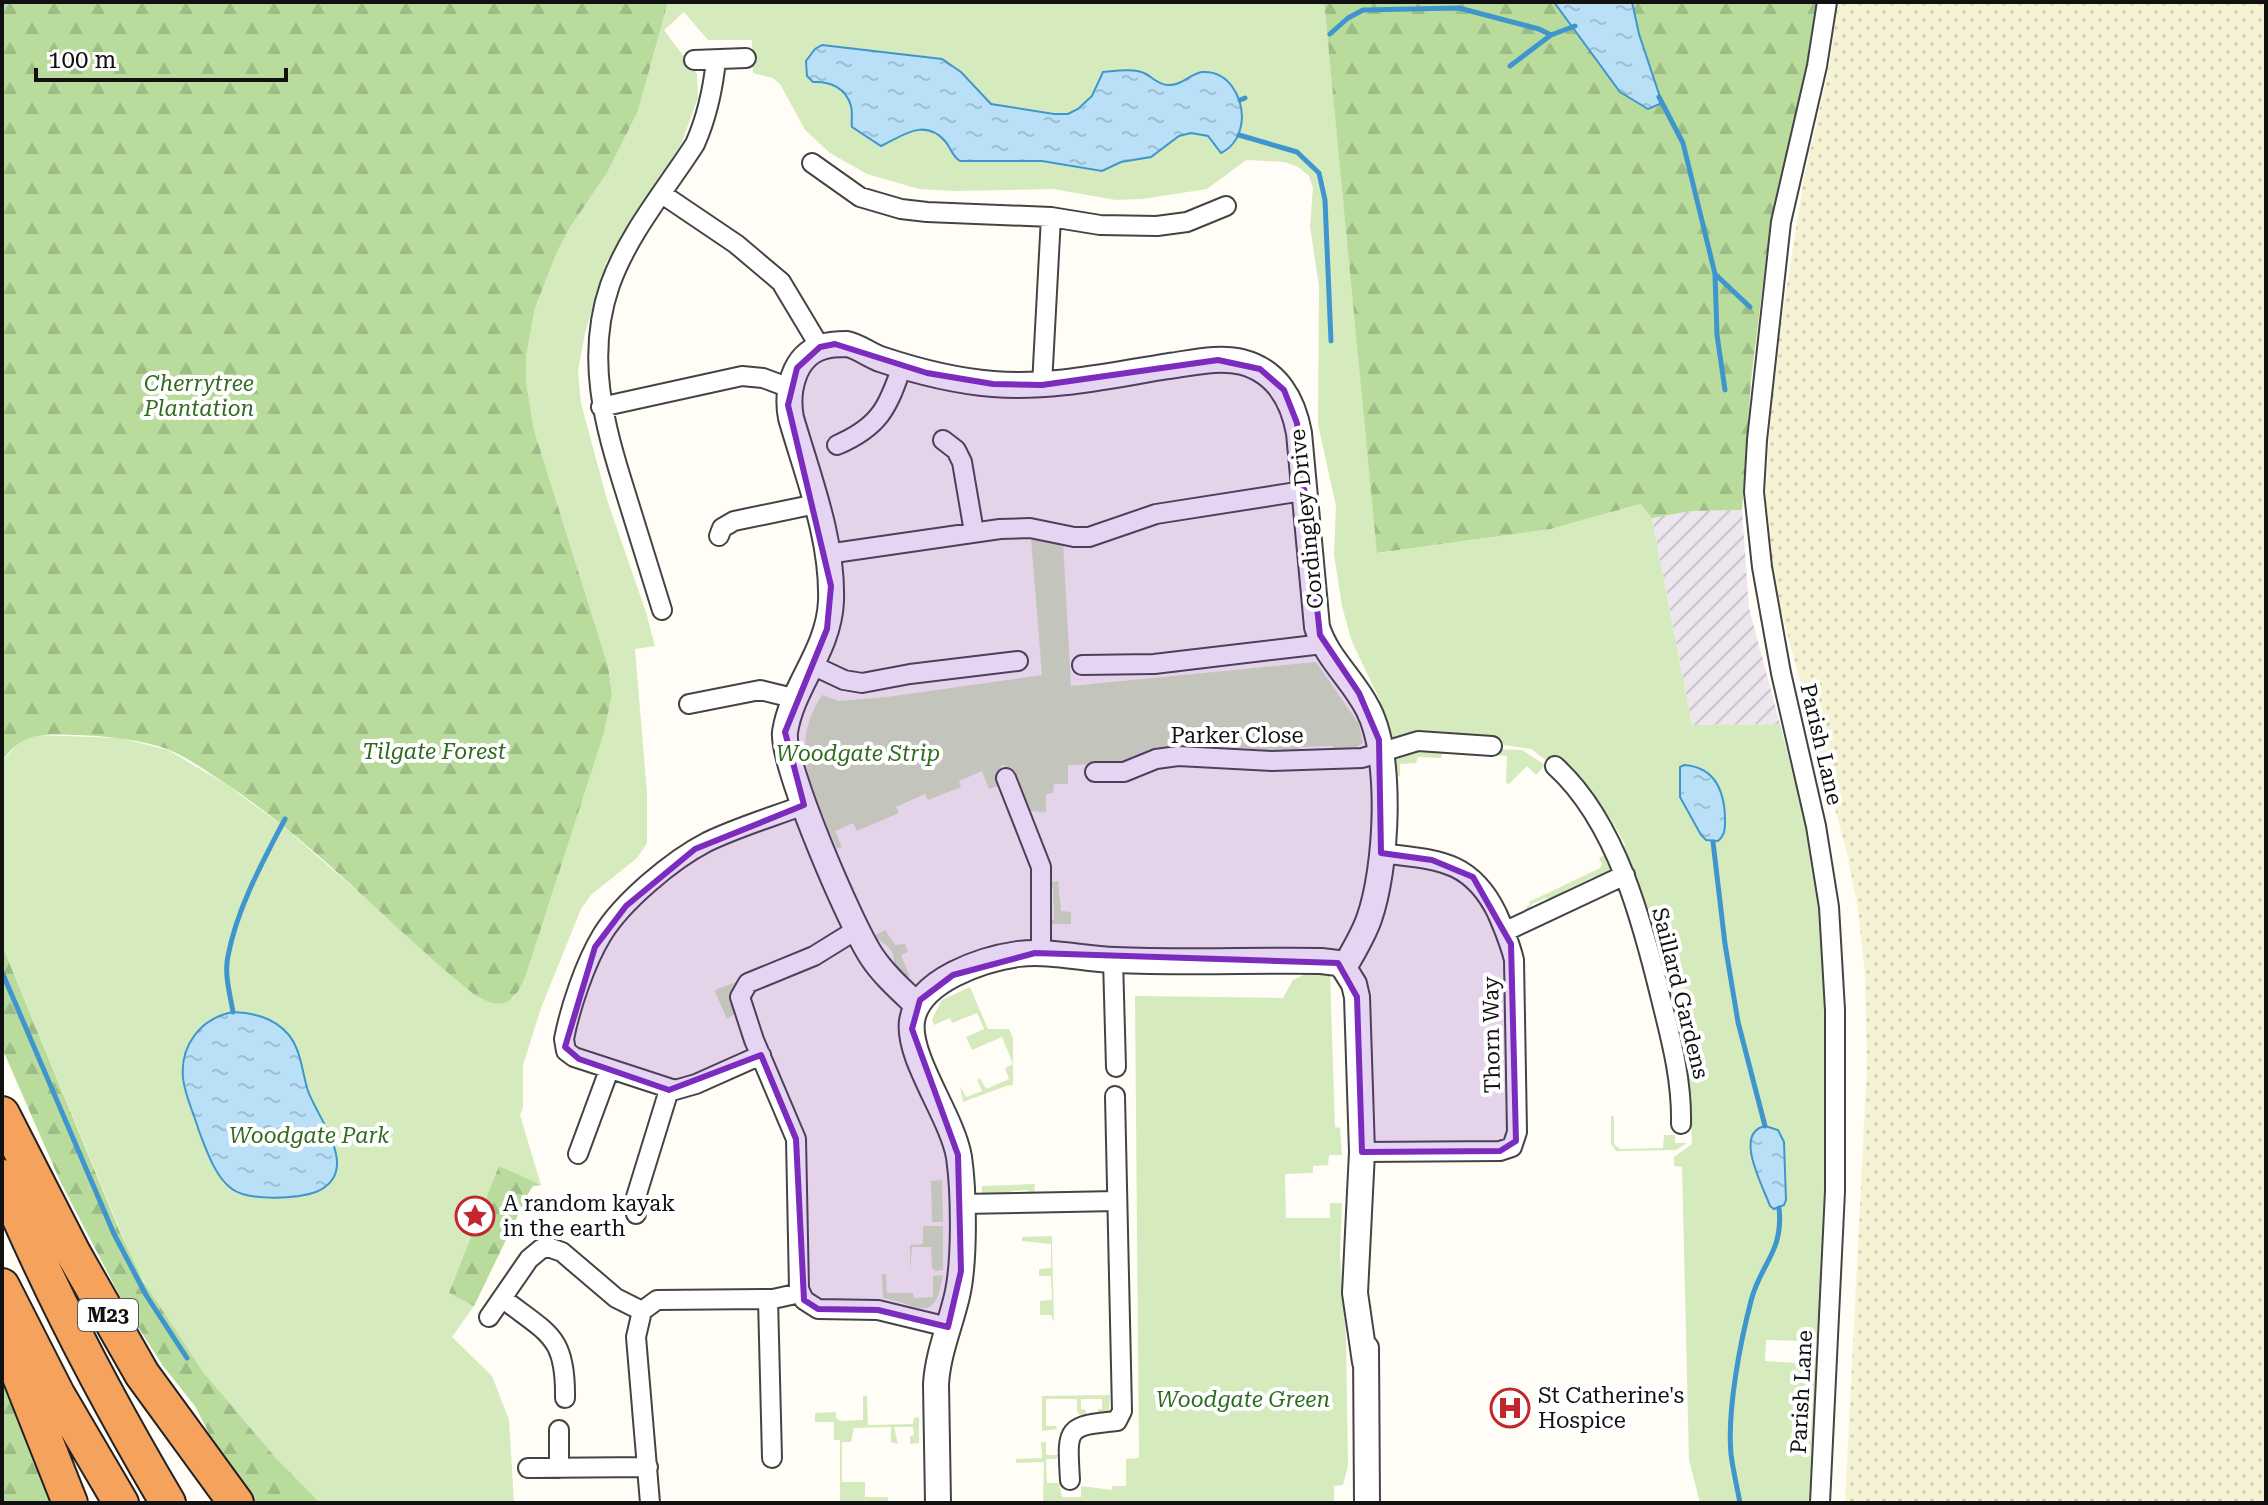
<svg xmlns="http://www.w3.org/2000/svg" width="2268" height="1505" viewBox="0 0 2268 1505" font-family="'Roboto Serif',serif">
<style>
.industrial{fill:url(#industrial-furrows)}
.farmland{fill:url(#farmland-dots)}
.green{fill:#d5ebbd}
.forest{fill:url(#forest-firs)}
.water{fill:url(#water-ripples);stroke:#3f96cf;stroke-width:2}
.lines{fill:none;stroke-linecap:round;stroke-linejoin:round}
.stream{stroke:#3f96cf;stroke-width:5}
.minor-casing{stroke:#444;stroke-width:22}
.tertiary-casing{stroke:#444;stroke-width:28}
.motorway-casing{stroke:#222;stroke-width:38}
.minor{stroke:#fff;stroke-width:18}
.tertiary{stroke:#fff;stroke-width:24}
.motorway{stroke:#f5a25d;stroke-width:34}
.marked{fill:#7b2cbf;fill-opacity:0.2;stroke:#7b2cbf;stroke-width:6;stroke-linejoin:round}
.labels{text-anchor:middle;stroke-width:8;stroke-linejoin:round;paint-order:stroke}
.shield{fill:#fff;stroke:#585858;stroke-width:2}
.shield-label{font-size:20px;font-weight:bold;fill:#111}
.park-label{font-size:22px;font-style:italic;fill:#2f6b1f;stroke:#fff}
.street-label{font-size:22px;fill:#111;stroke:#fff}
.poi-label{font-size:22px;fill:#111;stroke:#fff;text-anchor:start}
</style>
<defs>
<pattern id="industrial-furrows" width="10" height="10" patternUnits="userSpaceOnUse" patternTransform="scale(2)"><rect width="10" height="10" fill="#eee6ef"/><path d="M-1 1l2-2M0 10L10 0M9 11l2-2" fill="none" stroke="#cbc4cc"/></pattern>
<pattern id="farmland-dots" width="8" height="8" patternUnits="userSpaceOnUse" patternTransform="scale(2)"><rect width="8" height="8" fill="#f6f3d4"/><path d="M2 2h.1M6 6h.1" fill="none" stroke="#d2cfb5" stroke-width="1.8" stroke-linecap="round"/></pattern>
<pattern id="forest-firs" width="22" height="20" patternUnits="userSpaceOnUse" patternTransform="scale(2)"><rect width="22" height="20" fill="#b9dc9c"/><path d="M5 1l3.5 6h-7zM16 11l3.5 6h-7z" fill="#9ebc85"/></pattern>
<pattern id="water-ripples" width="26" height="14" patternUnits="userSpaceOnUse" patternTransform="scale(2)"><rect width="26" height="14" fill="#b9e0f7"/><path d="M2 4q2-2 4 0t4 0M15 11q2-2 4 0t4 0" fill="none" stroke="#9ebfd3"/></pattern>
</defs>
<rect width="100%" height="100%" fill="#fffdf5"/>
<!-- industrial -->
<path class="industrial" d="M1742 510 1749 608 1780 724 1692 725 1652 518 1691 511Z"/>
<!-- farmland -->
<path class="farmland" d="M1838 2H2266V1503H1845L1867 1066 1865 974 1858 909 1846 849 1780 607 1771 563 1765 512 1772 382 1803 183 1830 62Z"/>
<!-- green -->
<path class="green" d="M668 2H1324L1378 553 1551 529 1640 504 1652 518 1692 725 1780 724 1804 816 1820 912 1827 1022 1828 1169 1822 1331 1819 1338 1804 1341 1766 1340 1765 1361 1796 1363 1798 1353 1816 1356 1820 1360 1816 1503H1700L1689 1460 1682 1167 1674 1166V1157L1692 1144 1691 1123 1687 1122 1622 855 1625 844 1610 818 1602 817 1551 764 1531 749 1496 744 1495 735 1419 734 1392 742 1379 698 1352 642 1342 606 1334 555 1336 506 1318 424 1319 287 1310 226 1313 188 1309 176 1298 167 1285 162 1246 160 1207 189 1142 199 1116 200 1053 189 953 191 919 189 867 174 830 153 805 130 780 84 773 78 753 73 752 40H708L684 12 664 30 697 74 698 98 681 144 606 263 585 333 578 371 581 403 607 500 646 612 655 646 635 649 647 793V843L637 858 591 895 581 909 541 1008 523 1065V1107L520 1115 541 1185 533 1186 529 1192 474 1306 452 1337 492 1376 509 1420 514 1503H320C247 1432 178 1350 132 1259L2 945V761L21 740 37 735 120 738 168 750 227 785 283 826 470 990 513 999 526 975 604 733 612 694 608 666 534 430 526 381V357L535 308 557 252 569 229 607 173 638 111Z
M1031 538 1063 542 1071 686 1316 662 1359 724 1363 743 1357 747 1346 748V752H1337L1332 746 1301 747 1292 754H1262L1257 750 1228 746 1219 750 1129 764 1068 765V784H1054L1053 793 1046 794V812L1028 811 1020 801 1023 793 1017 780C1009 776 1006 774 1004 765H1001L1002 775 996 778 998 786 989 789 982 771 959 781 961 787 928 800 925 794 896 807 899 813 857 831 853 823 835 831 842 847 837 849C815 795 786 750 822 695L839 701 887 697 1042 675Z
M1413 748H1454V754H1442L1441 758 1418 757 1416 763 1400 764V776H1396L1394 755Z
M1495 749 1522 750 1545 765 1536 775 1527 766 1509 784 1506 783 1507 756 1495 755Z
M1607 854 1612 865 1608 875 1599 880 1593 877 1564 891 1561 897 1554 900 1546 898 1532 904 1528 912 1526 907 1530 905 1529 902 1600 868 1602 864 1599 858Z
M1058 881 1061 911 1071 912V924H1048L1054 919 1053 887 1047 883Z
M885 930 895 945 905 944 908 952 901 955 910 977 905 976 894 964C895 947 884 945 874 936Z
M1308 973 1330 974 1335 1127 1340 1128 1342 1155H1329L1328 1165 1313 1166V1173L1285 1174 1286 1218H1330V1203H1342L1340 1256 1346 1339 1348 1466 1343 1485 1334 1486V1503H1029L1043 1501 1044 1462 1016 1463V1459L1042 1458 1041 1442H1046V1455H1058L1056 1459H1046L1047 1483H1059L1062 1497H1081V1486L1112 1490V1486H1126V1459L1139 1458 1135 996 1283 998 1293 980Z
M739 981 737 1012 727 1019 715 992 717 989Z
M970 987 988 1029H1009L1013 1038V1085L1006 1086 963 1102 960 1086 966 1097 982 1091 977 1080 980 1078 986 1089 1009 1079 1005 1068 1013 1064 1002 1037 972 1050 966 1037 984 1029 977 1013 952 1023 950 1018 934 1025 932 1019 942 1000Z
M1611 1116H1614V1144L1620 1149 1663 1148 1664 1135H1675V1143H1687L1676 1150 1616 1151 1611 1144Z
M942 1180 943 1222H932L931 1181Z
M1035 1184 1034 1196 1027 1190 1012 1191 1006 1197H982V1186Z
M923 1226H943V1270L935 1271 932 1268 931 1247H912L910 1270V1245L923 1244Z
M1052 1236V1243L1054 1322 1051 1315H1040V1301L1052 1300 1051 1276H1039V1269L1051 1268V1244L1022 1241V1237Z
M882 1274H886L887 1293H913L914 1298 933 1297V1276L943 1275C934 1326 922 1305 883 1298Z
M1110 1395 1109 1411 1105 1417 1098 1418V1409H1102V1399H1081V1409L1086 1410V1419L1082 1418 1077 1411V1399H1046V1426H1056L1057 1429 1042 1431V1396Z
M863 1396H867L868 1425 913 1424 914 1418 919 1417V1443L910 1444V1436L914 1435 913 1427H894L898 1444 891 1442V1427L854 1428 851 1442H842V1482H865V1497H888V1503H840V1440H834V1422H815V1413L836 1412V1418L840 1421 863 1420Z"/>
<!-- forest -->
<path class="forest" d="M2 2H668L638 111 607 173 569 229 557 252 535 308 526 357V381L534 430 608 666 612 694 604 733 526 975C514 1003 504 1012 475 995 391 928 319 846 229 786 209 773 189 758 167 749 138 739 107 736 77 735 43 734 23 731 2 761Z
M1324 2H1818L1807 80 1777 195 1767 251 1751 381 1742 510 1691 511 1652 518 1640 504 1551 529 1377 553Z
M2 945 120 1232 143 1281 203 1372 274 1456 320 1503H257L225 1465 195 1406 163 1366 126 1308 60 1181 2 1048Z
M499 1166 541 1185 533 1186 529 1192 474 1306 449 1293Z
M2 1368 59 1503H2Z"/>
<!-- water -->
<path class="water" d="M1554 2H1632L1639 34 1662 103 1648 109 1620 92Z
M822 45 942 59 961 72 991 104 1054 114H1068L1078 109 1092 96 1103 72C1115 71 1135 68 1146 74 1153 78 1159 85 1168 85 1181 86 1190 74 1202 72 1228 70 1242 96 1242 118 1241 133 1235 146 1221 153L1208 136 1191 133 1179 136 1151 157 1121 162 1102 171 1042 161H960C952 156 951 148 945 141 924 117 901 137 881 146L852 127C851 120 853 114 851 106 846 88 830 81 813 82L807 76 806 61 815 49Z
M1684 765C1714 767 1724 790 1725 817 1725 827 1726 834 1718 841L1706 840 1701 835 1680 797V767Z
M233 1012C253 1013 273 1017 288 1034 301 1049 302 1072 308 1091 318 1119 363 1172 316 1192 297 1199 248 1201 232 1189 215 1177 206 1149 199 1131 194 1114 185 1096 183 1078 180 1045 201 1018 233 1012Z
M1765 1126 1778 1130 1784 1142 1786 1200 1784 1205 1774 1209 1770 1206C1763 1186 1733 1133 1765 1126Z"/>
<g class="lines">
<!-- stream -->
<path class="stream" d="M1330 34 1348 18 1363 10 1459 8 1539 29 1551 35 1575 26
M1510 66 1551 35
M1659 97 1683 143 1715 274 1750 307
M1240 100 1245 98
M1239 135 1297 152 1319 173 1325 200 1331 341
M1715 275 1717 335 1725 390
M1713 842 1725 944 1738 1022 1765 1126
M2 972 114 1234 146 1295 187 1358
M233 1012C230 994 224 974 228 956 237 908 263 861 285 819
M1740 1503C1737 1487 1733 1470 1731 1454 1727 1411 1740 1343 1751 1301 1760 1264 1784 1252 1779 1208"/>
<defs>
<path id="minor" d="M694 60 746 58
M812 163 860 197 901 209 927 212 1051 217 1100 225 1157 226 1187 222 1226 206
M662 194 736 244 781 282 820 347
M1042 385 1051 217
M601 407 742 376 763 378 790 388
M943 440 956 450 962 462 974 532
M837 445C879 427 888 408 902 366
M719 536 722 528 734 521 816 504
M827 554 1000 529 1030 528 1074 537H1089L1156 514 1303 491
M662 610C650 571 638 533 626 494 604 424 585 357 610 285 628 234 666 189 695 144 707 117 713 89 716 60
M812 665 844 680 862 683 910 674 1018 661
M1082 665 1154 664 1323 644
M689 704 760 690 797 699
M1555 766C1617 822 1643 924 1662 1003 1672 1043 1682 1082 1681 1124
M1095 772H1124L1156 759 1178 756 1272 761 1362 758 1418 741 1492 746
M1006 778 1041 867V953
M856 930 814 956 748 983 740 997 754 1040 796 1139 799 1289 804 1300 818 1309 878 1310 948 1327
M1506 931 1625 875
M1113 960 1116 1067
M761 1055 696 1084 675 1090 574 1057 566 1051 564 1039C570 1008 585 963 602 935 622 902 672 860 707 842 738 827 772 817 804 805
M1362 1152 1500 1151 1512 1147 1517 1132 1514 960C1510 943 1504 929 1497 913 1470 858 1435 860 1381 853
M578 1154 609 1070
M961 1204 1117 1201
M636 1214V1197L669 1090
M502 1298C548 1334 566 1335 565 1398
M768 1299 772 1458
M489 1317 529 1259 541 1249 548 1247 562 1252 616 1298 642 1311
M559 1430V1468
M528 1468 648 1467
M1070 1480C1067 1428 1065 1426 1117 1421L1122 1411 1115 1096
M650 1503 636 1337 642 1311 657 1300 773 1299 800 1293
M1820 1503 1835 1191V1010L1829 907 1816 826 1781 673 1762 567 1754 492 1757 440 1781 222 1817 66 1827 2"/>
<path id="tertiary" d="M917 1005C901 990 884 975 872 957 851 926 781 763 785 732 792 686 829 651 831 601 833 539 808 477 791 418 786 392 793 356 822 347 830 344 839 344 847 344 858 346 869 355 880 359 916 371 955 381 993 384 1052 389 1111 375 1169 366 1192 363 1219 356 1242 362 1277 371 1293 400 1299 433L1317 627C1327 659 1353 679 1368 709 1393 757 1387 868 1369 919 1363 936 1353 952 1344 968
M1366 1348 1367 1503
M938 1503 936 1384C938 1353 950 1326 957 1296 965 1262 964 1192 959 1157 952 1116 907 1058 912 1021 918 980 983 959 1018 954 1050 950 1083 959 1115 960 1183 963 1252 960 1321 961L1338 963 1344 968 1354 984 1357 997 1362 1152 1355 1293 1365 1362"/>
<path id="motorway" d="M2 1114 73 1253 142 1374 236 1503
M2 1177C49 1290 106 1398 168 1503
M2 1286 57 1394 121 1503
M2 1331 70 1503"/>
</defs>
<!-- minor casing -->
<use href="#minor" class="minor-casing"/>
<!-- tertiary casing -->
<use href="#tertiary" class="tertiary-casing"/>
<!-- motorway casing -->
<use href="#motorway" class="motorway-casing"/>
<!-- minor -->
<use href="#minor" class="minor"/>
<!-- tertiary -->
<use href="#tertiary" class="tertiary"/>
<!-- motorway -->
<use href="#motorway" class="motorway"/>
</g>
<!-- marked area -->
<path class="marked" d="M835 344 927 373 993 384 1042 385 1218 360 1260 369 1284 390 1297 423 1320 635 1359 693 1379 740 1381 853 1432 860 1473 877 1511 944 1516 1141 1500 1151 1362 1152 1357 997 1338 963 1035 953 953 975 920 1000 912 1029 958 1155 961 1271 948 1327 878 1310 818 1309 804 1300 796 1139 761 1055 669 1090 579 1059 565 1047 595 947 626 906 695 849 804 805 785 732 827 629 831 586 788 405 797 368 820 347Z"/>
<!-- icons -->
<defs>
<symbol id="sight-ring" viewBox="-11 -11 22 22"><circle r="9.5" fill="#fff" stroke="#c4262e" stroke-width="1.5"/><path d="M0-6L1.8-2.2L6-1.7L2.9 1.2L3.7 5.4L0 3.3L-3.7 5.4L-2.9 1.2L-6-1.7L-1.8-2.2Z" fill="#c4262e"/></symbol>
<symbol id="hospital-ring" viewBox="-11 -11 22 22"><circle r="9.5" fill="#fff" stroke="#c4262e" stroke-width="1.5"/><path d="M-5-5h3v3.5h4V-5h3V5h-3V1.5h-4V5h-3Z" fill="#c4262e"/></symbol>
</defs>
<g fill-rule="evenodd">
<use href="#sight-ring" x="453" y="1194" width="44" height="44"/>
<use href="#hospital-ring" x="1488" y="1386" width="44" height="44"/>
</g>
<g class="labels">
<!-- shield labels -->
<rect class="shield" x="78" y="1299" width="60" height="32" rx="6"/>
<g class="shield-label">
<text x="108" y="1322">M23</text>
</g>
<!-- park labels -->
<g class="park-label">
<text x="199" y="391">Cherrytree<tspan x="199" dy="25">Plantation</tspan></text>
<text x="434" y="759">Tilgate Forest</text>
<text x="858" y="761">Woodgate Strip</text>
<text x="309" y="1143">Woodgate Park</text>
<text x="1243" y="1407">Woodgate Green</text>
</g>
<!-- street labels -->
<g class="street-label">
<text transform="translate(1306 519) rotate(-96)" y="8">Cordingley Drive</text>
<text x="1237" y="743">Parker Close</text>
<text transform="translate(1822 744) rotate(77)" y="8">Parish Lane</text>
<text transform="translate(1681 993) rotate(76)" y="8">Saillard Gardens</text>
<text transform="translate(1491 1035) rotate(-91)" y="8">Thorn Way</text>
<text transform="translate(1801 1392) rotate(-87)" y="8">Parish Lane</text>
</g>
<!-- poi labels -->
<g class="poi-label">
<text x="503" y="1211">A random kayak<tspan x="503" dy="25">in the earth</tspan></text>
<text x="1538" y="1403">St Catherine's<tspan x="1538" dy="25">Hospice</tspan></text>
</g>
</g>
<!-- border -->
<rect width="2268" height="1505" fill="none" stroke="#111111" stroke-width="8"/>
<!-- scale -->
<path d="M36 68v12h250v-12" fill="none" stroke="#111111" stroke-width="4"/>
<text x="48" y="68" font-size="24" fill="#111111" stroke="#ffffff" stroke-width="6" paint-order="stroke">100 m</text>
</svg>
